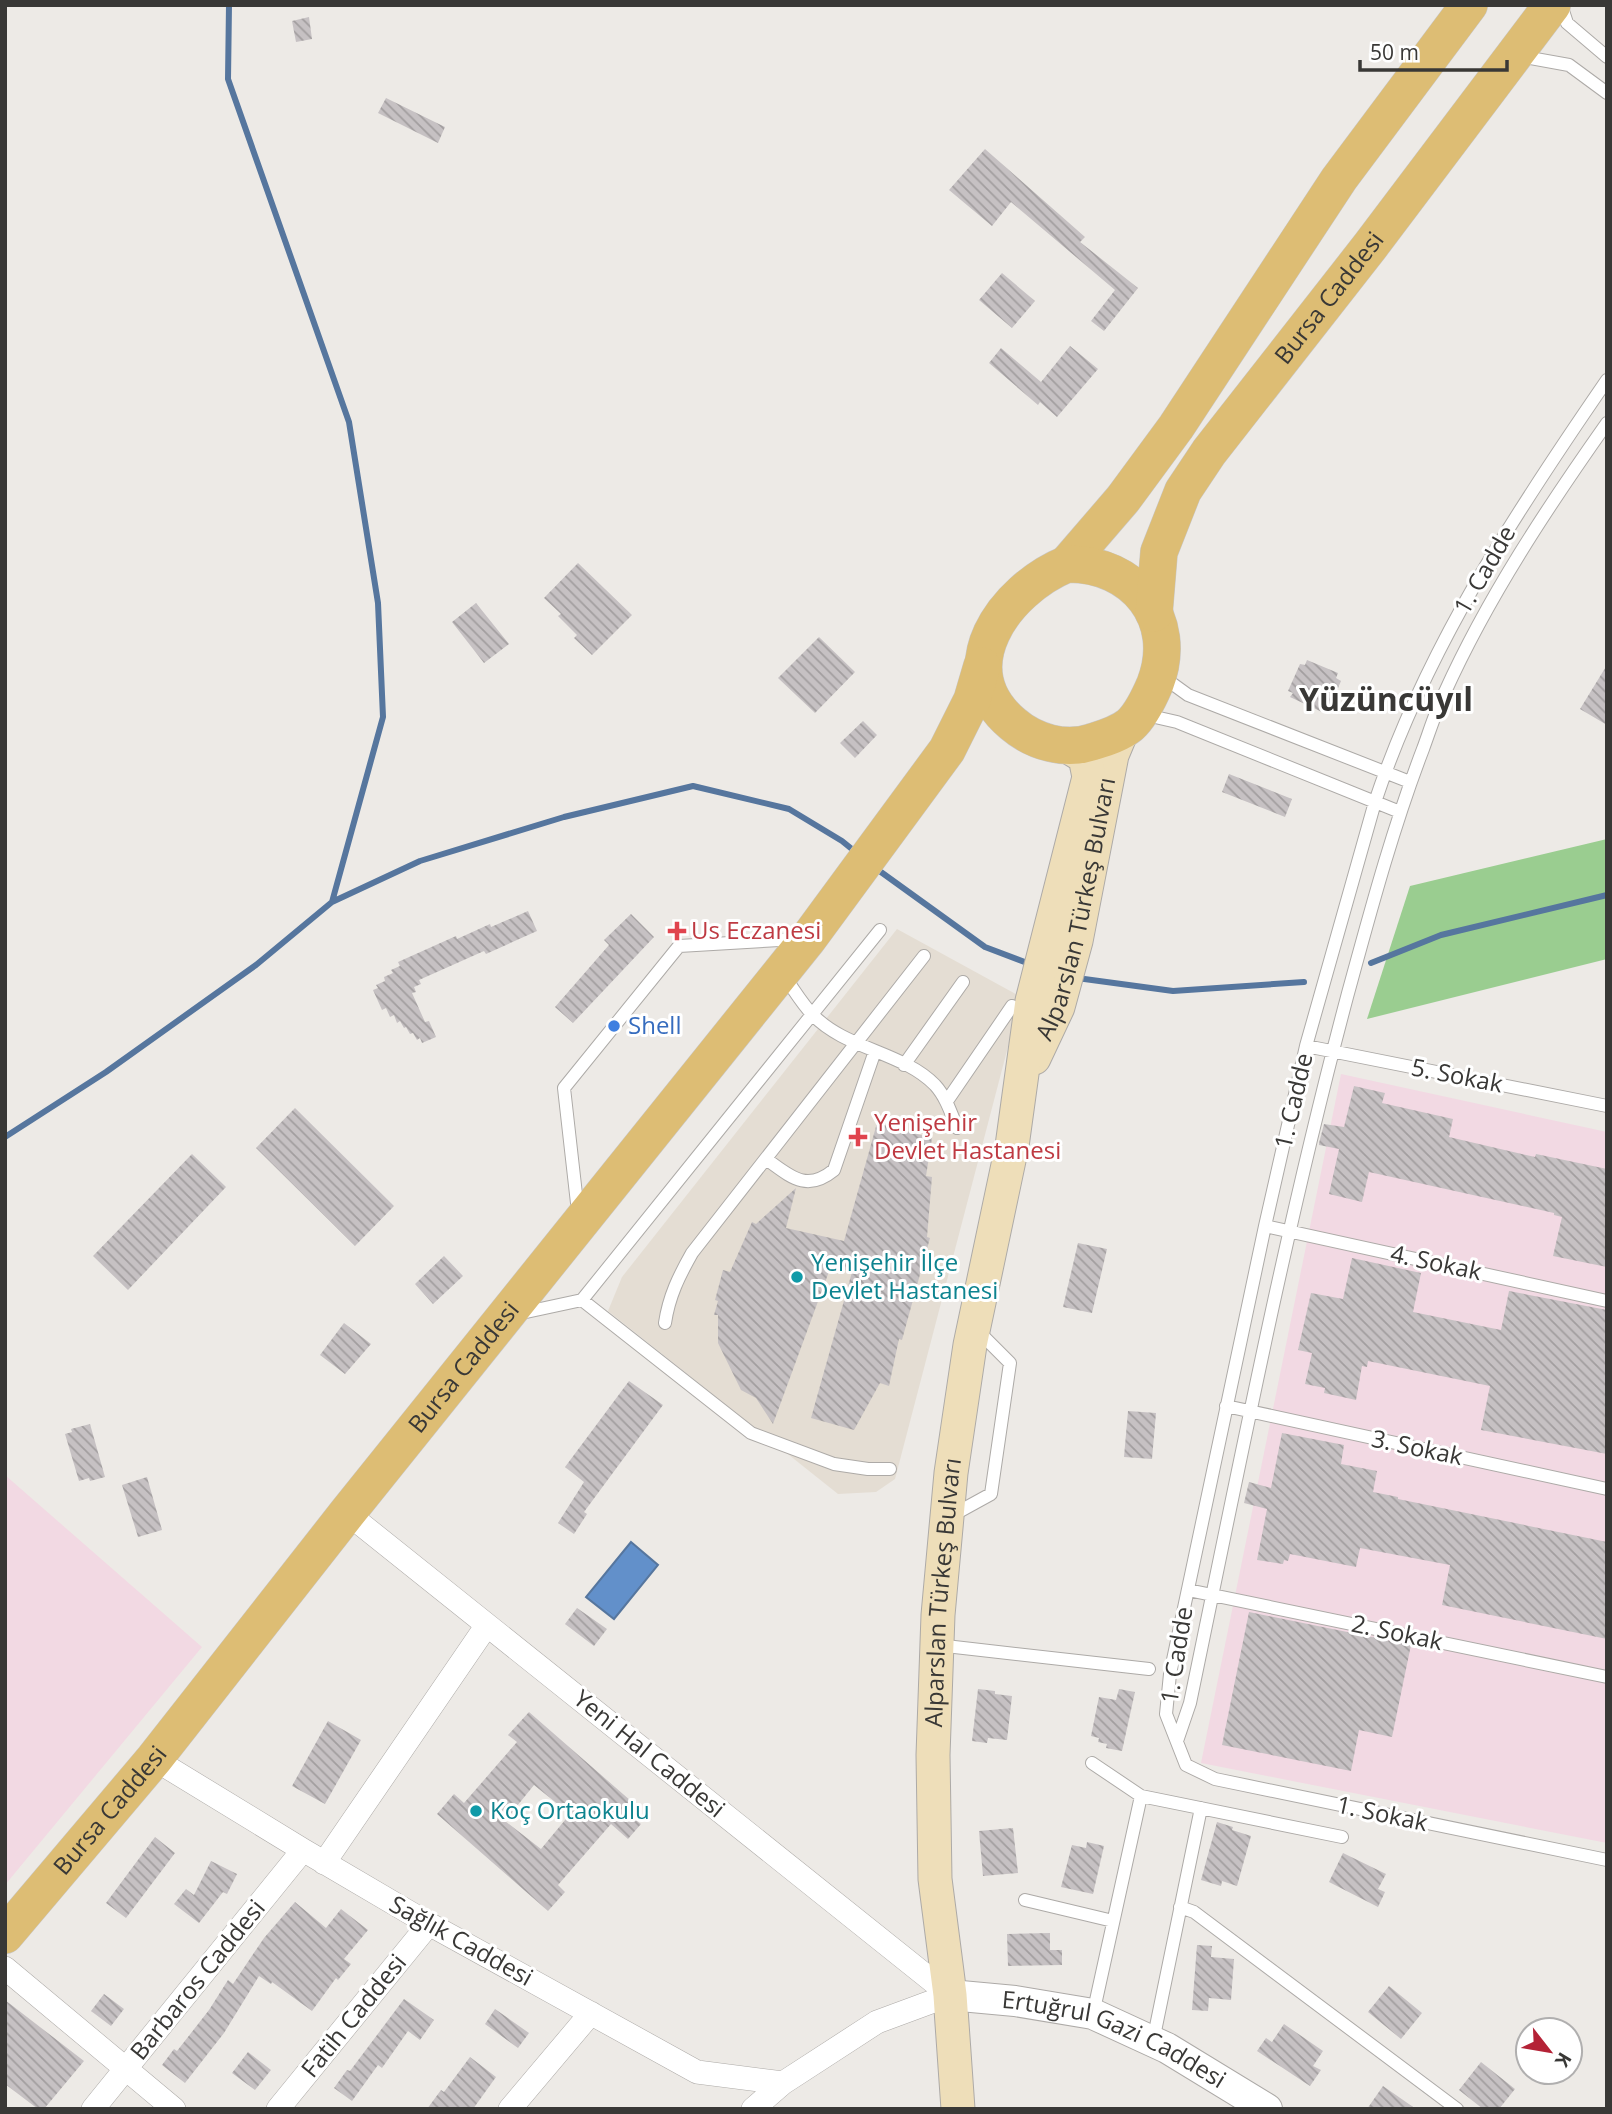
<svg xmlns="http://www.w3.org/2000/svg" width="1612" height="2114" viewBox="0 0 1612 2114" font-family="'Open Sans',sans-serif">
<style>
.industrial{fill:#f2d9e3}
.built{fill:#e4ddd3}
.green{fill:#9acd90}
.water{fill:#6290ca;stroke:#56769e;stroke-width:2}
.lines{fill:none;stroke-linecap:round;stroke-linejoin:round}
.stream{stroke:#56769e;stroke-width:6}
.building{fill:url(#building-back-hatch);fill-rule:evenodd}
.service-casing{stroke:#adaaa7;stroke-width:14}
.minor-casing{stroke:#adaaa7;stroke-width:24}
.tertiary-casing{stroke:#adaaa7;stroke-width:32}
.secondary-casing{stroke:#adaaa7;stroke-width:35}
.primary-casing{stroke:#c8c7c7;stroke-width:38}
.service{stroke:#fff;stroke-width:12}
.minor{stroke:#fff;stroke-width:23}
.tertiary{stroke:#fff;stroke-width:30}
.secondary{stroke:#eedeb9;stroke-width:33}
.primary{stroke:#ddbd74;stroke-width:37}
.health-dot{fill:#e0444e;stroke:#fff;stroke-width:2.5}
.shop-dot{fill:#3f7fe0;stroke:#fff;stroke-width:2.5}
.culture-dot{fill:#0f9aa8;stroke:#fff;stroke-width:2.5}
.labels{text-anchor:middle;stroke-width:6;stroke-linejoin:round;paint-order:stroke}
.street-label{font-size:24px;fill:#393836;stroke:#fff}
.health-label{font-size:24px;fill:#be3a42;stroke:#fff;text-anchor:start}
.shop-label{font-size:24px;fill:#366cbe;stroke:#fff;text-anchor:start}
.culture-label{font-size:24px;fill:#0d838f;stroke:#fff;text-anchor:start}
.district-label{font-size:32px;font-weight:bold;fill:#393836;stroke:#fff}
</style>
<defs>
<pattern id="building-back-hatch" width="6" height="6" patternUnits="userSpaceOnUse" patternTransform="scale(1.75)"><rect width="6" height="6" fill="#c6c1c3"/><path d="M-1 5l2 2M0 0l6 6M5-1l2 2" fill="none" stroke="#a29e9f"/></pattern>
</defs>
<rect width="100%" height="100%" fill="#edeae6"/>
<!-- industrial -->
<path class="industrial" d="M1341 1074 1607 1132V1843L1201 1763Z
M5 1475 202 1647 5 1885Z"/>
<!-- built -->
<path class="built" d="M897 929 1021 997 895 1479 876 1492 838 1494 608 1311 622 1277Z"/>
<!-- green -->
<path class="green" d="M1607 839V959L1367 1019 1410 886Z"/>
<!-- water -->
<path class="water" d="M631 1542 658 1565 614 1619 586 1597Z"/>
<g class="lines">
<!-- stream -->
<path class="stream" d="M229 5 228 79 349 422 378 603 383 717 332 902
M874 867 985 947 1030 964
M1371 963 1441 935 1607 895
M1077 978 1173 991 1304 982
M5 1137 106 1072 256 965 332 902 420 861 564 817 693 786 789 809 842 841 858 854"/>
</g>
<!-- building -->
<path class="building" d="M309 17 312 39 296 42 292 21Z
M386 98 445 127 438 143 378 113Z
M985 149 1085 237 1080 242 1138 288 1104 331 1091 321 1115 290 1011 202 992 226 949 190Z
M1002 273 1035 301 1012 328 979 300Z
M1070 346 1098 369 1057 417 1040 402 1038 405 989 363 1001 348 1041 382Z
M578 563 632 615 592 655 574 638 577 635 558 616 561 614 544 598Z
M476 603 509 644 484 663 452 622Z
M819 637 855 672 815 713 778 678Z
M1307 660 1338 673 1336 678 1341 681 1329 709 1324 707 1322 712 1290 697 1293 693 1288 691 1300 664 1305 665Z
M1607 665V725L1580 709Z
M863 721 877 735 855 758 840 743Z
M1229 774 1292 799 1285 817 1222 792Z
M528 911 537 931 486 954 484 951 419 980 421 984 414 987 416 992 412 993 425 1022 429 1021 436 1037 422 1043 420 1038 417 1040 413 1033 410 1034 406 1027 404 1028 400 1021 397 1023 394 1015 390 1017 386 1008 382 1010 373 990 378 988 376 985 385 981 384 977 393 973 391 970 400 966 398 962 456 936 457 939 490 924 491 927Z
M631 914 654 937 573 1023 555 1007 609 945 604 940Z
M1354 1086 1385 1093 1382 1103 1453 1119 1449 1137 1535 1157 1536 1154 1607 1169V1267L1553 1256 1562 1217 1554 1215V1213L1369 1172 1362 1202 1329 1194 1339 1149 1319 1145V1143L1324 1124 1344 1127Z
M295 1108 394 1206 355 1246 256 1148Z
M877 1123 932 1138 926 1176 932 1177 927 1237 930 1238 902 1340 899 1339 889 1386 880 1383 854 1430 811 1418 852 1272 831 1266 773 1424 756 1398 741 1390 718 1343V1315H714L718 1301 715 1300 723 1270 730 1272 752 1222 756 1224 796 1188 786 1228 844 1241Z
M192 1154 226 1187 128 1290 93 1256Z
M1078 1243 1107 1249 1092 1313 1063 1307Z
M444 1256 463 1276 433 1304 415 1284Z
M1352 1258 1421 1273 1413 1312 1501 1330 1509 1291 1607 1310V1454L1481 1430 1490 1386 1368 1361 1367 1367 1362 1366 1356 1400 1324 1393 1325 1388 1305 1384 1312 1353 1298 1350 1311 1293 1343 1299Z
M344 1323 371 1344 345 1374 320 1355Z
M629 1381 663 1405 584 1512 587 1514 574 1534 558 1523 584 1482 565 1467Z
M1128 1411 1156 1413 1152 1459 1124 1457Z
M90 1424 105 1477 90 1481 89 1478 79 1481 65 1434 72 1432 71 1429Z
M1282 1433 1344 1445 1341 1464 1377 1471 1373 1492 1398 1497V1499L1607 1542V1639L1442 1605 1450 1565 1360 1548 1356 1567 1290 1554 1288 1561 1284 1560 1283 1564 1257 1560 1267 1509 1244 1503 1249 1482 1271 1488Z
M147 1477 162 1530 138 1537 122 1485Z
M577 1608 607 1629 594 1646 565 1624Z
M1249 1612 1411 1645 1392 1737 1359 1730 1351 1771 1222 1745Z
M978 1689 995 1691V1694L1012 1696 1007 1740 988 1738 987 1743 972 1741Z
M1119 1689 1135 1692 1122 1751 1106 1748 1107 1744 1098 1742 1099 1738 1091 1736 1099 1697 1116 1700Z
M529 1712 639 1808 632 1817 641 1824 628 1839 611 1824 558 1885 565 1892 548 1911 437 1814 454 1794 464 1803 517 1742 508 1735ZM534 1785 570 1814 541 1849 505 1821Z
M328 1721 361 1740 325 1804 292 1786Z
M1217 1822 1233 1827 1232 1830 1251 1836 1237 1886 1222 1881 1221 1886 1201 1880Z
M1013 1828 1018 1873 983 1876 979 1831Z
M155 1837 175 1853 126 1918 106 1903Z
M1087 1842 1104 1846 1093 1894 1061 1887 1072 1845 1086 1848Z
M1343 1853 1386 1874 1378 1889 1385 1892 1378 1907 1329 1882Z
M211 1861 237 1874 227 1894 223 1892 199 1923 174 1904 186 1889 194 1895Z
M295 1902 326 1928 341 1909 368 1930 344 1959 351 1964 338 1980 336 1978 312 2011 272 1982 271 1984 259 1976 224 2033 185 2083 162 2065 174 2049 177 2051 209 2010 228 1980 233 1984 264 1938Z
M1050 1933V1950H1062V1965L1008 1966 1007 1934Z
M1197 1945 1212 1946 1211 1957 1234 1959 1231 2000 1209 1998 1208 2011 1192 2010Z
M1389 1986 1422 2013 1401 2039 1368 2012Z
M104 1994 124 2009 111 2026 91 2011Z
M404 1999 434 2020 420 2040 408 2031 382 2068 378 2065 352 2101 334 2088 347 2070 350 2071Z
M5 2000 84 2061 44 2109H38L5 2084Z
M495 2009 529 2033 518 2048 485 2024Z
M1284 2024 1323 2051 1313 2066 1321 2070 1310 2086 1257 2051 1266 2038 1272 2042Z
M248 2052 271 2070 255 2090 232 2073Z
M470 2057 496 2077 473 2109H427L441 2090 444 2092Z
M1481 2062 1515 2089 1499 2109H1483L1459 2090Z
M1383 2086 1416 2109H1367Z"/>
<g class="lines">
<defs>
<path id="service" d="M1561 5 1567 23 1607 57
M1519 56 1569 65 1607 93
M1607 380C1516 512 1426 648 1375 802L1306 1046 1265 1226 1170 1674 1166 1714 1186 1765 1215 1779 1607 1860
M1165 671 1170 682 1188 695 1410 782
M1143 717H1155L1177 722 1400 812
M784 976C793 988 802 1004 813 1015 845 1049 903 1052 935 1085 946 1097 951 1113 957 1128
M1306 1046 1607 1106
M904 1065 963 982
M947 1101 1012 1006
M766 1159C790 1176 806 1193 834 1170L875 1051
M578 1212 564 1088 679 946 797 939
M1265 1226 1607 1301
M582 1300 751 1433 834 1464 868 1469H890
M517 1314 582 1300 880 930
M665 1323C669 1296 679 1276 692 1253L924 956
M1226 1406 1607 1489
M951 1516 991 1494 1010 1363 976 1329
M1188 1590 1607 1677
M937 1645 1149 1669
M1177 1741 1190 1703C1239 1467 1285 1230 1347 997 1370 913 1392 830 1423 749 1430 730 1436 710 1445 692 1488 597 1547 508 1607 423
M1092 1763 1141 1796
M1025 1900 1113 1921
M1180 1907 1194 1912 1457 2109
M1093 2014 1141 1796 1342 1837
M1153 2041 1201 1808"/>
<path id="minor" d="M347 1513 950 1995
M154 1759 303 1850 429 1924 697 2072 783 2083
M324 1863 487 1625
M5 1968 174 2109
M93 2109 303 1850
M278 2109 429 1924
M510 2109 591 2013
M753 2109 783 2083 877 2022 950 1995"/>
<g id="tertiary">
<path id="s1" d="M950 1995 1015 2001 1093 2014 1167 2048 1267 2109"/>
</g>
<g id="secondary">
<path id="s2" d="M1034 1058 1058 1007 1076 941 1112 755 1122 731"/>
<path id="s3" d="M958 2109 950 1995 935 1879 933 1755 938 1615 951 1473 970 1345 1012 1146 1032 1001 1089 777 1085 757 1067 746"/>
</g>
<g id="primary">
<path d="M1067 564 1123 499 1176 427 1339 179 1469 5"/>
<path d="M1067 564C1134 563 1180 619 1155 684 1149 698 1141 715 1130 725 1119 734 1105 738 1092 742 1065 751 1034 742 1013 724 947 669 1004 590 1067 564Z"/>
<path id="s4" d="M1154 613 1159 552 1183 491 1209 452 1371 245 1552 5"/>
<path id="s5" d="M5 1935 154 1759 347 1513 808 939 947 750 972 700 982 666"/>
</g>
</defs>
<!-- service casing -->
<use href="#service" class="service-casing"/>
<!-- minor casing -->
<use href="#minor" class="minor-casing"/>
<!-- tertiary casing -->
<use href="#tertiary" class="tertiary-casing"/>
<!-- secondary casing -->
<use href="#secondary" class="secondary-casing"/>
<!-- primary casing -->
<use href="#primary" class="primary-casing"/>
<!-- service -->
<use href="#service" class="service"/>
<!-- minor -->
<use href="#minor" class="minor"/>
<!-- tertiary -->
<use href="#tertiary" class="tertiary"/>
<!-- secondary -->
<use href="#secondary" class="secondary"/>
<!-- primary -->
<use href="#primary" class="primary"/>
</g>
<!-- markers -->
<g class="health-dot">
<path d="M673.5 920.5h7v7h7v7h-7v7h-7v-7h-7v-7h7z"/>
<path d="M854.5 1126.5h7v7h7v7h-7v7h-7v-7h-7v-7h7z"/>
</g>
<circle class="shop-dot" cx="614" cy="1026" r="7"/>
<g class="culture-dot">
<circle cx="797" cy="1277" r="7"/>
<circle cx="476" cy="1811" r="7"/>
</g>
<g class="labels">
<!-- street labels -->
<g class="street-label">
<text dy="8" stroke="none"><textPath href="#s4" startOffset="369">Bursa Caddesi</textPath></text>
<text transform="translate(1485 570) rotate(-60)" y="8">1. Cadde</text>
<text dy="8" stroke="none"><textPath href="#s2" startOffset="156">Alparslan Türkeş Bulvarı</textPath></text>
<text transform="translate(1457 1076) rotate(11)" y="8">5. Sokak</text>
<text transform="translate(1294 1101) rotate(-77)" y="8">1. Cadde</text>
<text transform="translate(1436 1263) rotate(12)" y="8">4. Sokak</text>
<text dy="8" stroke="none"><textPath href="#s5" startOffset="730">Bursa Caddesi</textPath></text>
<text transform="translate(1417 1448) rotate(12)" y="8">3. Sokak</text>
<text dy="8" stroke="none"><textPath href="#s3" startOffset="518">Alparslan Türkeş Bulvarı</textPath></text>
<text transform="translate(1397 1633) rotate(12)" y="8">2. Sokak</text>
<text transform="translate(1177 1655) rotate(-81)" y="8">1. Cadde</text>
<text transform="translate(649 1754) rotate(39)" y="8">Yeni Hal Caddesi</text>
<text dy="8" stroke="none"><textPath href="#s5" startOffset="163">Bursa Caddesi</textPath></text>
<text transform="translate(1382 1814) rotate(12)" y="8">1. Sokak</text>
<text transform="translate(461 1941) rotate(29)" y="8">Sağlık Caddesi</text>
<text transform="translate(198 1980) rotate(-51)" y="8">Barbaros Caddesi</text>
<text transform="translate(354 2016) rotate(-51)" y="8">Fatih Caddesi</text>
<text dy="8" stroke="none"><textPath href="#s1" startOffset="172">Ertuğrul Gazi Caddesi</textPath></text>
</g>
<!-- health labels -->
<g class="health-label">
<text x="691" y="939">Us Eczanesi</text>
<text x="874" y="1131">Yenişehir<tspan x="874" dy="28">Devlet Hastanesi</tspan></text>
</g>
<!-- shop labels -->
<g class="shop-label">
<text x="628" y="1034">Shell</text>
</g>
<!-- culture labels -->
<g class="culture-label">
<text x="811" y="1271">Yenişehir İlçe<tspan x="811" dy="28">Devlet Hastanesi</tspan></text>
<text x="490" y="1819">Koç Ortaokulu</text>
</g>
<!-- district labels -->
<g class="district-label">
<text x="1386" y="711">Yüzüncüyıl</text>
</g>
</g>
<!-- border -->
<rect width="1612" height="2114" fill="none" stroke="#393836" stroke-width="14"/>
<!-- north arrow -->
<g transform="translate(1549 2051) rotate(121)"><circle r="33" fill="#ffffff" stroke="#b0afaf" stroke-width="2"/>
<path d="M0-5L12 26L0 18L-12 26Z" fill="#b42236"/>
<text y="-10" font-size="19" font-weight="bold" text-anchor="middle" fill="#393836">K</text>
</g>
<!-- scale -->
<path d="M1360 60v10h147v-10" fill="none" stroke="#393836" stroke-width="3.5"/>
<text x="1370" y="60" font-size="21" fill="#393836" stroke="#ffffff" stroke-width="5" paint-order="stroke">50 m</text>
</svg>
